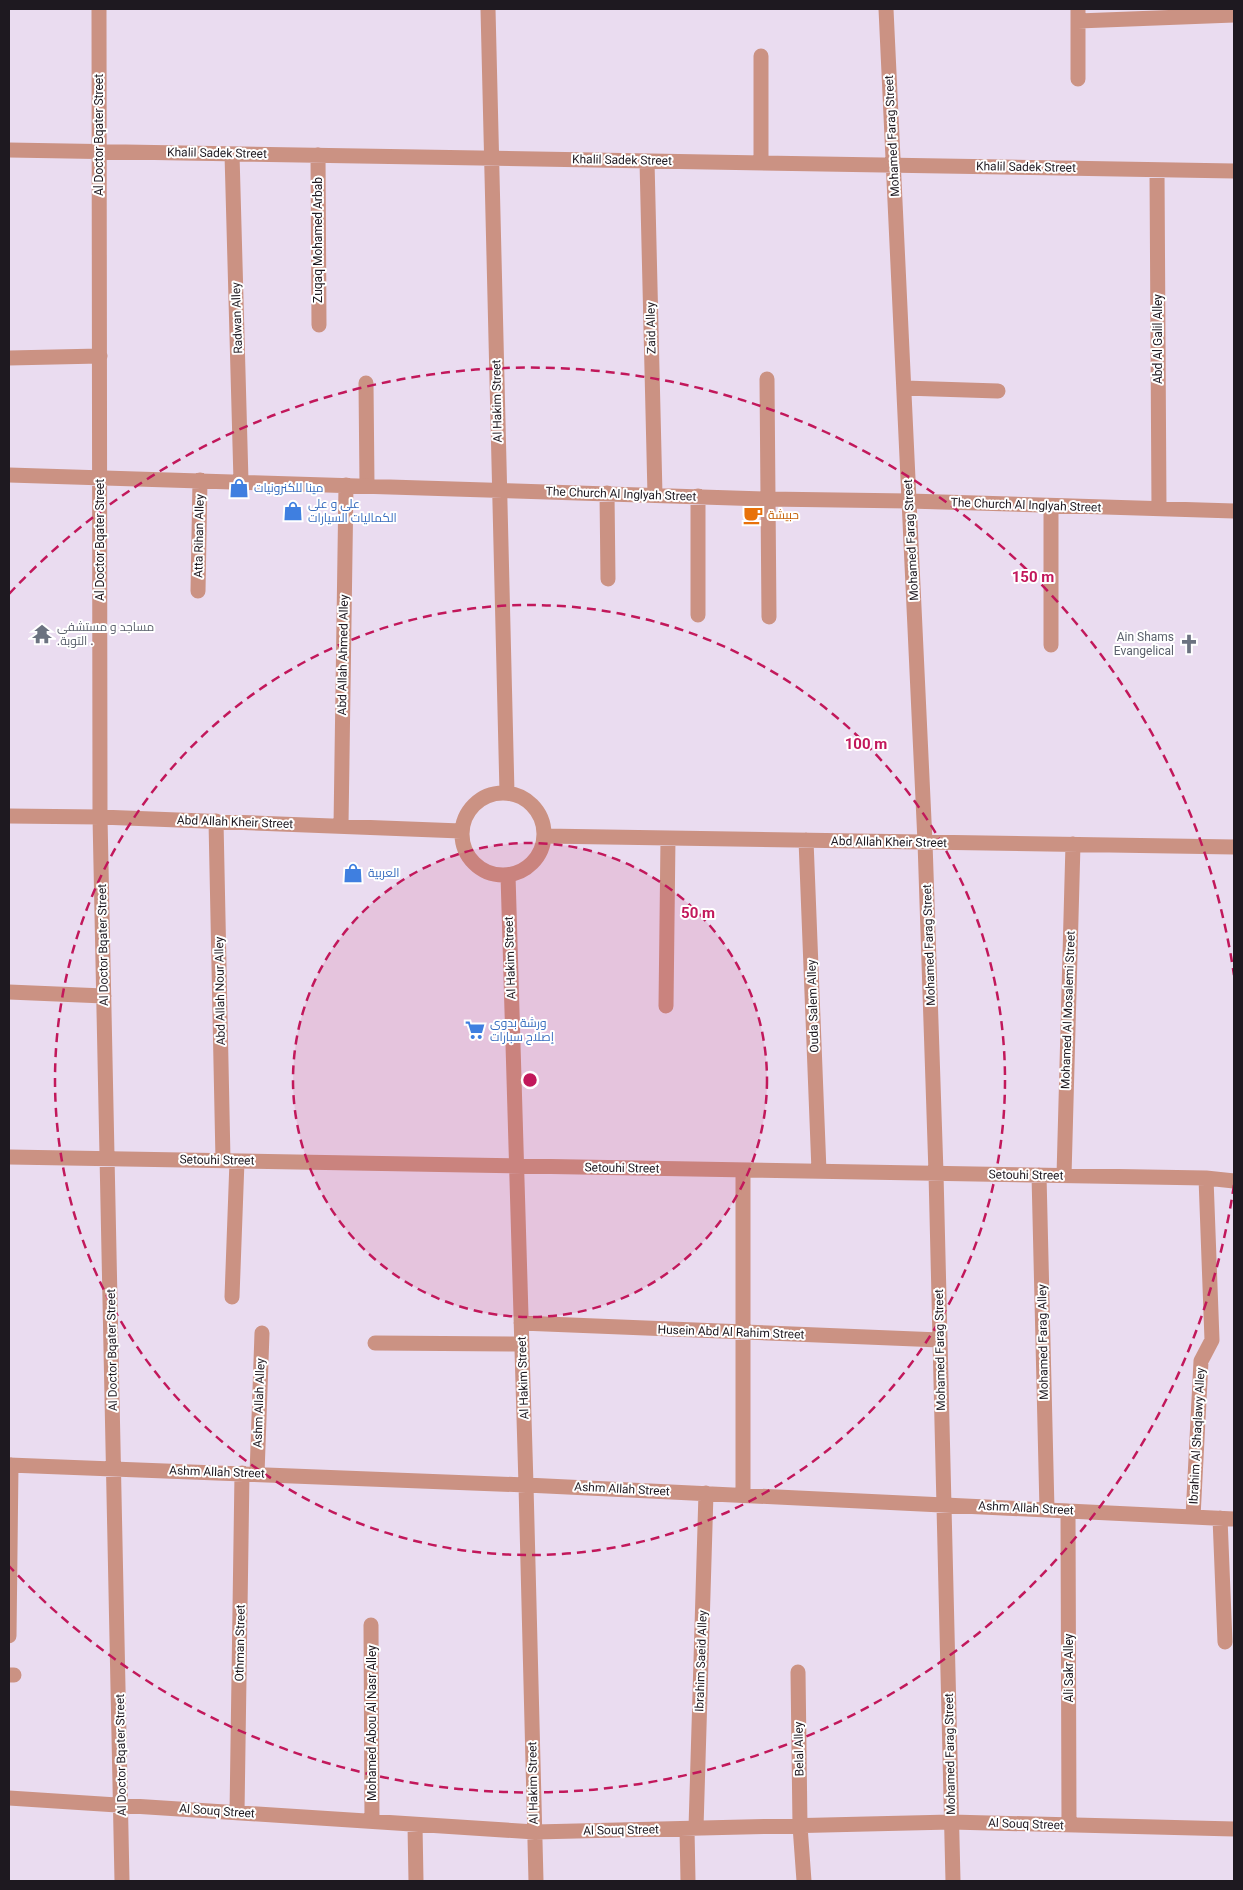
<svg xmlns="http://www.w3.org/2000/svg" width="1243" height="1890" viewBox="0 0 1243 1890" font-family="Roboto,Cairo,sans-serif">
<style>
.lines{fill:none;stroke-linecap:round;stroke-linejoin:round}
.street{stroke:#cb9283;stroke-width:15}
.ring{fill:none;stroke:#c2185b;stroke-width:2.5;stroke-dasharray:9 6}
.labels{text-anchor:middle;stroke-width:4;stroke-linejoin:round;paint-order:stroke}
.street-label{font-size:12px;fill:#1e1920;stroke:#fff}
.shop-label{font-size:12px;fill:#366cbe;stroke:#fff;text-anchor:start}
.food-label{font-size:12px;fill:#c56008;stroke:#fff;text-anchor:start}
.worship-label{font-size:12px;fill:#5b616d;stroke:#fff;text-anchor:start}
.centre{fill:#c2185b;stroke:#fff;stroke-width:2.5}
.ring-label{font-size:15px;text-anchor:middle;font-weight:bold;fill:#c2185b;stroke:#fff;stroke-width:4;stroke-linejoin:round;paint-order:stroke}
</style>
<rect width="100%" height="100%" fill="#eadcf0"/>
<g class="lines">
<!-- street -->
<path class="street" d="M99 9 100 817 122 1881
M488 9 507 793
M886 9 925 842 936 1173 953 1881
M1078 21 1234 15
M761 56V163
M1078 79V9
M9 150 1234 171
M232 154 241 481
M318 155 319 325
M647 161 655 495
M1157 170 1159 509
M9 358 100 356
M767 379 769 617
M366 383 367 485
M904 388 998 391
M9 475 767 499 909 501 1234 511
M607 493 608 579
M698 496V615
M1051 506V645
M198 591 200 480
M462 834a41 41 0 1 1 82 0a41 41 0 1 1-82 0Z
M9 816 100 817 461 831
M216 821 223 1160
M341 826 346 485
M544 836 1234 847
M806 840 819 1171
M508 875 526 1485 536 1881
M9 992 104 996
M666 1006 668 838
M9 1157 1206 1178 1234 1181
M1039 1175 1047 1510
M1064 1176 1073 844
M232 1297 237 1161
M521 1323 940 1340
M375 1343 522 1344
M9 1465 526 1485 1234 1519
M257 1474 262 1333
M743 1495V1170
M1068 1511 1069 1825
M1193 1517 1201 1361 1212 1340 1206 1178
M1220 1518 1225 1642
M371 1625 372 1821
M9 1636 11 1465
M798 1672 800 1826 804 1881
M9 1675H14
M9 1798 535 1832 951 1822 1234 1829
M237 1813 242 1473
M415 1825 416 1881
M696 1828 706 1493
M687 1829 688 1881"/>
</g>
<!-- distance rings -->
<circle cx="530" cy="1080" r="237" fill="#c2185b" fill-opacity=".12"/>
<g class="ring">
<circle cx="530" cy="1080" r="237"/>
<circle cx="530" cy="1080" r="475"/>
<path d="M1234 1185A712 712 0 0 1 9 1566M9 594A712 712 0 0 1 1234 975"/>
</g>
<!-- icons -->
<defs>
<symbol id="shop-bare" viewBox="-9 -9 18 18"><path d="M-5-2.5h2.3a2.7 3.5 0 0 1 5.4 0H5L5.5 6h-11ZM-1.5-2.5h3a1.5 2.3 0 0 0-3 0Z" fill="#3f7fe0" stroke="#fff" stroke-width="2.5" paint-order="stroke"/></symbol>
<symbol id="cafe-bare" viewBox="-9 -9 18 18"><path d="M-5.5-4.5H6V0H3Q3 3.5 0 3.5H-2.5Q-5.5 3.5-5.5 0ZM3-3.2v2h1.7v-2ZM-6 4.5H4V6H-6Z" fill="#e8710a" stroke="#fff" stroke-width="2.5" paint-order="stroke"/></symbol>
<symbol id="temple-bare" viewBox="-9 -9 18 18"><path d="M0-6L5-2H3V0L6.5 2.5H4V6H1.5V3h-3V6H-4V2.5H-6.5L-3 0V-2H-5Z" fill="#6b7280" stroke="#fff" stroke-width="2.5" paint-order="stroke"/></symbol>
<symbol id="church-bare" viewBox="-9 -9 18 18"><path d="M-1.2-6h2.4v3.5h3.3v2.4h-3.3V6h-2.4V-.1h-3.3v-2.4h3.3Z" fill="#6b7280" stroke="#fff" stroke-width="2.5" paint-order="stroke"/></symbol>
<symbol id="supermarket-bare" viewBox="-9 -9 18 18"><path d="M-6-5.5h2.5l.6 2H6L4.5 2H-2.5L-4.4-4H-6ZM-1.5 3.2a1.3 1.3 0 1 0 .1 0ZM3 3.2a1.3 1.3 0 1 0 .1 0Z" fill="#3f7fe0" stroke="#fff" stroke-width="2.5" paint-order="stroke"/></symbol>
</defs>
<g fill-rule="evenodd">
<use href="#shop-bare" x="225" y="474" width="28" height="28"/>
<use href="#shop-bare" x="279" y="497" width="28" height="28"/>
<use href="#cafe-bare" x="739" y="501" width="28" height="28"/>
<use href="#temple-bare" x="28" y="620" width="28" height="28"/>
<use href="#church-bare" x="1175" y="630" width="28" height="28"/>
<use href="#shop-bare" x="339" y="859" width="28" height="28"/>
<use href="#supermarket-bare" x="461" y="1016" width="28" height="28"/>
</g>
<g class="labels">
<!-- street labels -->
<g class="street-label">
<text transform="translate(99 135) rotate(-90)" y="4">Al Doctor Bqater Street</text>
<text transform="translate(892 136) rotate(-93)" y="4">Mohamed Farag Street</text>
<text transform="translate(217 153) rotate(1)" y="4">Khalil Sadek Street</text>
<text transform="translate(622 160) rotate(1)" y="4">Khalil Sadek Street</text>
<text transform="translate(1026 167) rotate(1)" y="4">Khalil Sadek Street</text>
<text transform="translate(318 240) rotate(-90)" y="4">Zuqaq Mohamed Arbab</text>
<text transform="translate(237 318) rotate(-92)" y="4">Radwan Alley</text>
<text transform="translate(651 328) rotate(-91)" y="4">Zaid Alley</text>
<text transform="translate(1158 339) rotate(-90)" y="4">Abd Al Galil Alley</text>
<text transform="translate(497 401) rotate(-91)" y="4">Al Hakim Street</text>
<text transform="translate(621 494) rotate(2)" y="4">The Church Al Inglyah Street</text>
<text transform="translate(1026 505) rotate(2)" y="4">The Church Al Inglyah Street</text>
<text transform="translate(199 536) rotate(-89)" y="4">Atta Rihan Alley</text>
<text transform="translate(100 540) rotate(-90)" y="4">Al Doctor Bqater Street</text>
<text transform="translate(911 540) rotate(-93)" y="4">Mohamed Farag Street</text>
<text transform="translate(343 655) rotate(-89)" y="4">Abd Allah Ahmed Alley</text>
<text transform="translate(235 822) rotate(2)" y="4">Abd Allah Kheir Street</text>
<text transform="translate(889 842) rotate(1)" y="4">Abd Allah Kheir Street</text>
<text transform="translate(103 945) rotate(-91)" y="4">Al Doctor Bqater Street</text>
<text transform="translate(929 945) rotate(-92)" y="4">Mohamed Farag Street</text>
<text transform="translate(510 958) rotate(-92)" y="4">Al Hakim Street</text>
<text transform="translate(220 991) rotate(-91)" y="4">Abd Allah Nour Alley</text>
<text transform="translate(813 1006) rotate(-92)" y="4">Ouda Salem Alley</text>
<text transform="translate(1068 1010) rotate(-88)" y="4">Mohamed Al Mosalemi Street</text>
<text transform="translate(217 1160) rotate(1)" y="4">Setouhi Street</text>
<text transform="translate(622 1168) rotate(1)" y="4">Setouhi Street</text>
<text transform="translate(1026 1175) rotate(1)" y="4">Setouhi Street</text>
<text transform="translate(731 1332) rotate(2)" y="4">Husein Abd Al Rahim Street</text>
<text transform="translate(1043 1342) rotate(-91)" y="4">Mohamed Farag Alley</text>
<text transform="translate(112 1350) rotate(-91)" y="4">Al Doctor Bqater Street</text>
<text transform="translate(940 1350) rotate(-91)" y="4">Mohamed Farag Street</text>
<text transform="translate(523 1378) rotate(-92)" y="4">Al Hakim Street</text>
<text transform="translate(259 1403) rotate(-88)" y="4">Ashm Allah Alley</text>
<text transform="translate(1197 1436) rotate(-87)" y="4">Ibrahim Al Shaqlawy Alley</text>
<text transform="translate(217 1472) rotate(2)" y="4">Ashm Allah Street</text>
<text transform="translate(622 1489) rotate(3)" y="4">Ashm Allah Street</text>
<text transform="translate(1026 1508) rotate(3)" y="4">Ashm Allah Street</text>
<text transform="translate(240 1643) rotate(-89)" y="4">Othman Street</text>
<text transform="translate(701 1661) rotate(-88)" y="4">Ibrahim Saeid Alley</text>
<text transform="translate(1069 1668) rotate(-90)" y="4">Ali Sakr Alley</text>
<text transform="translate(372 1723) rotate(-90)" y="4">Mohamed Abou Al Nasr Alley</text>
<text transform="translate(799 1749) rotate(-91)" y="4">Belal Alley</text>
<text transform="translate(950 1754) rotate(-91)" y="4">Mohamed Farag Street</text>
<text transform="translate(121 1755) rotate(-91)" y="4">Al Doctor Bqater Street</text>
<text transform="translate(533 1783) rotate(-91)" y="4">Al Hakim Street</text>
<text transform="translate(217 1811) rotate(4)" y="4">Al Souq Street</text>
<text transform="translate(1026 1824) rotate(2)" y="4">Al Souq Street</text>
<text transform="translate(621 1830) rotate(-1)" y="4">Al Souq Street</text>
</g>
<!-- shop labels -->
<g class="shop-label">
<text x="254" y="492">مينا للكنرونيات</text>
<text x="308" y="508">على و على<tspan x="308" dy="14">الكماليات السيارات</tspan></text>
<text x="368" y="877">العربية</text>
<text x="490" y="1027">ورشة بدوى<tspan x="490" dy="14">إصلاح سبارات</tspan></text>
</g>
<!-- food labels -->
<g class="food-label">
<text x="768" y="519">حبيشة</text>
</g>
<!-- worship labels -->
<g class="worship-label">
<text x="57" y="631">مساجد و مستشفى<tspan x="57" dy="14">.التوبة .</tspan></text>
<text x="1174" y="641" text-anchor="end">Ain Shams<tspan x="1174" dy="14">Evangelical</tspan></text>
</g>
</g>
<circle cx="530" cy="1080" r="8" class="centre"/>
<g class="ring-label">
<text x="1033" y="582">150 m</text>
<text x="866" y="749">100 m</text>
<text x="698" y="918">50 m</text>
</g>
<!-- border -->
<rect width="1243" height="1890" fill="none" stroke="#1e1920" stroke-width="20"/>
</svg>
